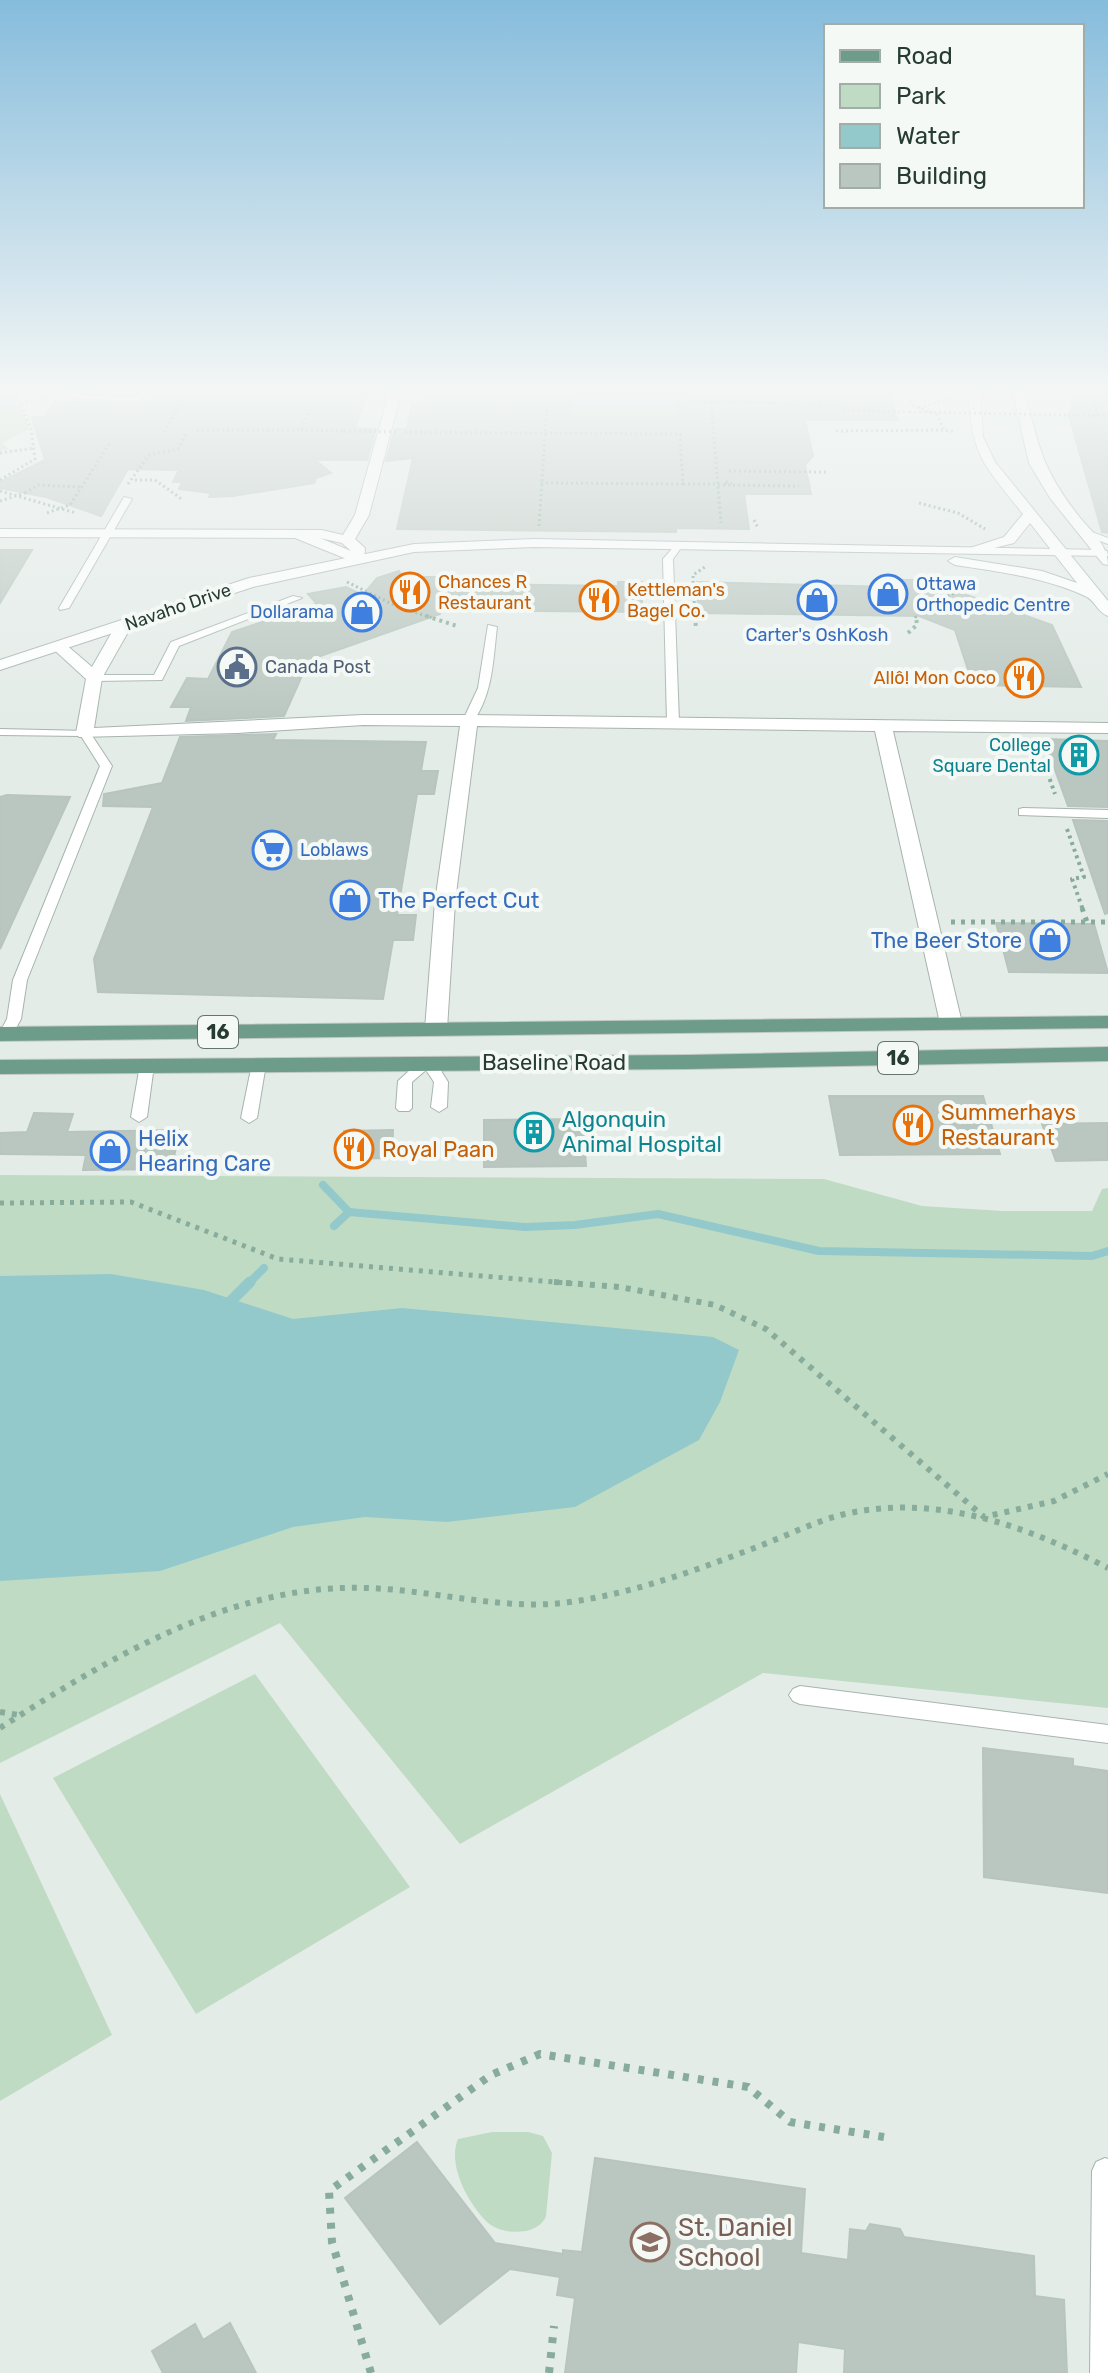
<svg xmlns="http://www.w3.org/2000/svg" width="1108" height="2373" viewBox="0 0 1108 2373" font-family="Rubik,sans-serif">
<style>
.green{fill:#c0dbc4}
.water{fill:#93c9cb}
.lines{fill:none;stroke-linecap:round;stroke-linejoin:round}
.stream-far1{stroke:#93c9cb;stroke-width:8}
.stream{stroke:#93c9cb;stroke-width:11}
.building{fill:#bac7c0;stroke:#b7c5be;stroke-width:2}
.service-casing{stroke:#a7b4ae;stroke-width:2}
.minor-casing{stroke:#a7b4ae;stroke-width:2}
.tertiary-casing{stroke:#a7b4ae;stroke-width:2}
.secondary-casing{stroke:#a4b7ae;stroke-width:2}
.primary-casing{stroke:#c2c8c6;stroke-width:2}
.path-far4{stroke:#88ac9c;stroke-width:3;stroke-dasharray:2 3;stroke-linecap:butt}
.path-far3{stroke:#88ac9c;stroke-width:4;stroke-dasharray:3 4;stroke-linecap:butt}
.path-far2{stroke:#88ac9c;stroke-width:5;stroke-dasharray:4 6;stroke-linecap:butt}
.path-far1{stroke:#88ac9c;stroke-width:6;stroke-dasharray:5 7;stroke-linecap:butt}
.path{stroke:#88ac9c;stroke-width:8;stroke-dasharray:6 9;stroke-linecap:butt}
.service{fill:#fff;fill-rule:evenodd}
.minor{fill:#fff;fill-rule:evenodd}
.tertiary{fill:#fff;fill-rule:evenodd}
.secondary{fill:#fff;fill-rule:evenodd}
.primary{fill:#6e9c8a;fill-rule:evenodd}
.path-bridge{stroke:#88ac9c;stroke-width:3;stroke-dasharray:2 3;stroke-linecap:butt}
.labels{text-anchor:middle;stroke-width:8;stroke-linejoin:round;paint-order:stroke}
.far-food-label{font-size:18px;fill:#c56008;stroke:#f5f9f6;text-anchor:start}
.far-shop-label{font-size:18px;fill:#366cbe;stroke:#f5f9f6;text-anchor:start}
.far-street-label{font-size:18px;fill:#263c33;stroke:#f5f9f6}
.far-service-label{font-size:18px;fill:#4e5e75;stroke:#f5f9f6;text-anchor:start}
.far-culture-label{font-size:18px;fill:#0d838f;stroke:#f5f9f6;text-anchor:end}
.shield{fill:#f5f9f6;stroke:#64756e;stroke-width:2}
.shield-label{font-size:20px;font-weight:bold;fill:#263c33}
.shop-label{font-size:22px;fill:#366cbe;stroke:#f5f9f6;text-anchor:start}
.street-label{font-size:22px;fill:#263c33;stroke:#f5f9f6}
.food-label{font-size:22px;fill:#c56008;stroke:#f5f9f6;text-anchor:start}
.culture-label{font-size:22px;fill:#0d838f;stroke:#f5f9f6;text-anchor:start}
.near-education-label{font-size:26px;fill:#785e54;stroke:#f5f9f6;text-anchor:start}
</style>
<rect width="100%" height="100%" fill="#e4ece8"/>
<!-- green -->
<path class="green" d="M575 389H686L687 401H678L684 419 554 417Z
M0 394H15L29 429 2 443 9 449 0 450Z
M0 1175 824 1179 922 1206 1003 1211H1092L1102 1189 1108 1188V1708L763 1673 460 1844 280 1623 0 1763Z
M255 1674 410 1887 196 2014 53 1778Z
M0 1794 112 2035 0 2101Z
M492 2132H528L543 2136 552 2153 546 2216C539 2236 502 2236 487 2222 468 2203 447 2165 458 2139Z"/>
<!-- water -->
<path class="water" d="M111 1274 204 1290 293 1319 402 1308 713 1337 739 1350 720 1402 699 1440 575 1507 447 1522 365 1517 293 1527 160 1571 0 1581V1276Z"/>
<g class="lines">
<!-- stream-far1 -->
<path class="stream-far1" d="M323 1185 349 1212 525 1227 575 1225 658 1214 819 1251 1092 1256 1108 1251
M334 1226 349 1212
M248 1284 264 1268"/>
<!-- stream -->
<path class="stream" d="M232 1300 250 1282"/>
</g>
<!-- building -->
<path class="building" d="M214 389 368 391 355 428 376 429 367 460H315L331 473 316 478 314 483 233 496 209 497 211 493 179 489 182 482H173L179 470 128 469 101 516 46 497 0 488V482L45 460 32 417H44L55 401 139 404 151 402 154 395 210 396Z
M425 389H575L568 417 678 419 677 401H687L686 389H852L889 394 898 420H805L813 456 805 465 811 494H744L749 529 676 528V532L397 529 413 458 386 461 395 429H407L412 404H422Z
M1076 389H1108V533L1102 532 1069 416Z
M0 550H32L0 603Z
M399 571 402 577H464L463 584 618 586V582H642V612L441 610 440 614 309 660 284 716 186 721 191 707H171L187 678 208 679 232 632 277 617 275 612 317 604 308 594 346 587 363 595 377 578Z
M893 580H924L1052 625 1081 687 973 685 955 630 919 616 698 613 697 582 895 587Z
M276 734 273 740 426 742 421 771H438L434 794H417L397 915H416L413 940H393L383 999 98 992 94 959 153 807 103 806 104 794 162 783 180 737Z
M1044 739 1108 741V807L1068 806Z
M7 795 70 797 0 949V797Z
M1073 820 1108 821V913L1105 914Z
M996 923 1094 924 1108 973 1009 972Z
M829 1096H983L1000 1154 840 1155Z
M34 1113 73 1114 67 1132 179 1130 172 1169 83 1170 86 1155 0 1154V1133L27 1132Z
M583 1119 586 1166 484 1167V1120Z
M1108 1123V1160L1056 1161 1042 1124Z
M393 1130 392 1158 341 1159 344 1131Z
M983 1748 1073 1759V1766L1108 1771V1893L984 1877Z
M417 2142 495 2243 563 2254V2250L582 2252 595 2158 805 2189 801 2253 848 2260 850 2229 866 2231 870 2224 900 2229 904 2237 1034 2256 1035 2296 1064 2300 1067 2373H844L845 2349 798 2342 796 2373H565L575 2298 557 2295 560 2277 510 2269 440 2324 345 2198Z
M230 2323 256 2373H163L152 2351 195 2324 203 2340Z"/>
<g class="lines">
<defs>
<path id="service" d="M64 389H73L78 395 139 397 143 399 139 401 76 399Z
M124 497 132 499 69 608 60 610 59 608Z
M1084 529 1108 538V544L1081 534 1079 532Z
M678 542 683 545 673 559 679 722 673 725 667 722 663 559Z
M293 596 302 598 179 646 162 680 94 681 89 678 94 675H154L171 642Z
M488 625 497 627C493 661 493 693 473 722L469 723 463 720 478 688Z
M0 729 89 731 112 766 27 980 21 1019 11 1037H1L0 1032 7 1019 13 980 100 766 81 736 0 735Z
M1023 808 1108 810V818L1019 815V809Z
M428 1057 433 1058 448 1082 447 1107 439 1112 431 1107 434 1082 426 1070 412 1082V1108L409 1111H399L396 1108 398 1081 423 1058Z
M259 1060 266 1064 257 1118 249 1123 241 1118 252 1064Z
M147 1061 154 1065 147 1117 139 1122 131 1117 140 1065Z
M800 1686 1108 1725V1743L800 1704 793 1701 789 1695 793 1689Z
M1105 2158 1108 2159V2373H1090L1092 2171 1096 2162Z"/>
<path id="minor" d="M390 389H402L369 515 355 539 365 548 364 562H354L295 538 0 537V529L322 530 343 535 355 515ZM320 538 342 543 351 551Z
M124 620 132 625 102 678 94 728 363 715H469L1108 723V733L893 731 962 1023 951 1029 940 1023 875 731 477 726 455 902 447 1029 436 1035 425 1029 435 902 460 726 363 725 237 733 79 737 76 733 86 679 50 646 64 643 92 667 116 625Z"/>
<path id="tertiary" d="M534 539 1102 550 1107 551 1108 556 534 547 414 552 253 587 0 670V660L249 578 414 544Z"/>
<path id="secondary" d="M968 389H980L983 437 995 462 1108 601V616C1097 612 1095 600 1085 596 1044 577 999 572 955 565L948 561 955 557 1042 571 1077 583 1030 523 1014 543 974 553 967 549 1004 537 1023 514C982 462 972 457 968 389Z
M1012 389H1024C1039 448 1042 470 1081 519 1094 534 1108 546 1108 565L1103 564 1050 498 1029 463Z"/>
<path id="primary" d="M1108 1016V1028L0 1041V1027Z
M1108 1047V1061L688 1069 0 1074V1060L688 1055Z"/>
</defs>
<!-- service casing -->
<use href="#service" class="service-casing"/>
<!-- minor casing -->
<use href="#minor" class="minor-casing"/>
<!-- tertiary casing -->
<use href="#tertiary" class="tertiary-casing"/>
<!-- secondary casing -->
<use href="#secondary" class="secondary-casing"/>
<!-- primary casing -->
<use href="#primary" class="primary-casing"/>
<!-- path-far4 -->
<path class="path-far4" d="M691 389V401L830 405
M724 389 783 393
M781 389 849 410 909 412
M885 389 909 396 912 405 937 415 944 430 955 432
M1092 389 1098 416
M171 391 176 389
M1093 392 1108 393
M862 393 875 389
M711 402 721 523
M21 404 53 396
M919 408 953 398
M1068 415 1108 416
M197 430H301L317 393 346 389
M301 430 344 431
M836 431 944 430
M164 432 187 391
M405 432 680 434 683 484 540 483
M0 453 35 448
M729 471 826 472
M0 480 35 459 31 429 17 396 20 393
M135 480H155L183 500
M128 484 149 455 178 449 187 432
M683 484H718
M718 485 799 486
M725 485V481L732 484
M0 491 76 513
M25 493 38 485 81 487
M919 503 958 513 985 529
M47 513 70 505 110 443
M754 520 758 528
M539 526 548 389
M347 582 398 607 433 618
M695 618 693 575 705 567
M915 618 921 609 976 583"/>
<!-- path-far3 -->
<path class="path-far3" d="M426 616 457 626
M695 616 696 629
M908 633 917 625 916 616
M1038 746 1055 794
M1067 829 1084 877 1072 879 1083 910"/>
<!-- path-far2 -->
<path class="path-far2" d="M1082 908 1087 922
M951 922H1108
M0 1203 131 1202 278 1259 578 1284"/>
<!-- path-far1 -->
<path class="path-far1" d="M554 1282 620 1287 715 1305 766 1329 984 1517 1054 1501 1108 1474
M0 1712 19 1715
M0 1728C109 1658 233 1583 367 1588 436 1590 509 1613 577 1601 641 1591 702 1568 762 1545 788 1535 814 1522 841 1515 934 1492 1027 1526 1108 1568"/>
<!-- path -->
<path class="path" d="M371 2373 332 2242 329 2191 491 2075 540 2054 748 2087 790 2122 884 2137
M549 2373 554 2326"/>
<!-- service -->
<use href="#service" class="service"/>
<!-- minor -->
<use href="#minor" class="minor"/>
<!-- tertiary -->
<use href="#tertiary" class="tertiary"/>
<!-- secondary -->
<use href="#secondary" class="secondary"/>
<!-- primary -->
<use href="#primary" class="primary"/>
<!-- path-bridge -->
<path class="path-bridge" d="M909 412 1068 415
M344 431 399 432
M0 501 25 493"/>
</g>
<!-- sky -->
<linearGradient id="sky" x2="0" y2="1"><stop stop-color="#86bcdc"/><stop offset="0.54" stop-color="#f3f6f5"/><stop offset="1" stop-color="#f3f6f5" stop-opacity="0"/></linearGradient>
<rect width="1108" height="721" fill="url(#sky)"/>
<!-- icons -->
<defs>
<symbol id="restaurant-ring" viewBox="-11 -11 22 22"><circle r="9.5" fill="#f5f9f6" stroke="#e8710a" stroke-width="1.5"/><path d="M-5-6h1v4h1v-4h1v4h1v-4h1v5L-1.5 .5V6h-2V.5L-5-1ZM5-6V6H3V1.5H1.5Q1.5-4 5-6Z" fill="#e8710a"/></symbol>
<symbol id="shop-ring" viewBox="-11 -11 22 22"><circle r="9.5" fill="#f5f9f6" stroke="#3f7fe0" stroke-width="1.5"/><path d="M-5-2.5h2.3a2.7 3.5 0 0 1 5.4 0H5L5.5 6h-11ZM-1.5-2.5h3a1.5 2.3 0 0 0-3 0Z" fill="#3f7fe0"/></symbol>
<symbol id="civic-ring" viewBox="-11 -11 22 22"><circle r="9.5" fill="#f5f9f6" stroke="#5c6f8a" stroke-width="1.5"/><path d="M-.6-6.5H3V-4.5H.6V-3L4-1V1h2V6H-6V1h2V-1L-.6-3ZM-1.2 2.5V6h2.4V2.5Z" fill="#5c6f8a"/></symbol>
<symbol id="building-ring" viewBox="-11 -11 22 22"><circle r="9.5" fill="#f5f9f6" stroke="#0f9aa8" stroke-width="1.5"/><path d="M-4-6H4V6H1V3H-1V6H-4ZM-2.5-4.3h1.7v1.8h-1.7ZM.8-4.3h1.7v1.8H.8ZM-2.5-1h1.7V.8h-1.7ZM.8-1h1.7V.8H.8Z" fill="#0f9aa8"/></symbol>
<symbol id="supermarket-ring" viewBox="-11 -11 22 22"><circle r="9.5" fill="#f5f9f6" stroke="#3f7fe0" stroke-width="1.5"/><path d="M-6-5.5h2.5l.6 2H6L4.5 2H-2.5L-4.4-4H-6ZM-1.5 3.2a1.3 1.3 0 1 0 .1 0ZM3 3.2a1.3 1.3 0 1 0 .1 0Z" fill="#3f7fe0"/></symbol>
<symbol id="school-ring" viewBox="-11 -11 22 22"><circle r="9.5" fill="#f5f9f6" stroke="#8d6e63" stroke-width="1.5"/><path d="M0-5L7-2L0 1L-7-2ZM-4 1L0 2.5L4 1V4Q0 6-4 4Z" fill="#8d6e63"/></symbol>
</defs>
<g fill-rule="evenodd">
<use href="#restaurant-ring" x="388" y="570" width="44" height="44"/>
<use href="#shop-ring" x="866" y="572" width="44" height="44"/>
<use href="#restaurant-ring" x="577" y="578" width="44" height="44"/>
<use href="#shop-ring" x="795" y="578" width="44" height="44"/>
<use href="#shop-ring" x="340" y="590" width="44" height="44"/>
<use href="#civic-ring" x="215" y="645" width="44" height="44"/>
<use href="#restaurant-ring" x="1002" y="656" width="44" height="44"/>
<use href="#building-ring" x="1057" y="733" width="44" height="44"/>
<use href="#supermarket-ring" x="250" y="828" width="44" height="44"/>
<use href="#shop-ring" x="328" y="878" width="44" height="44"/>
<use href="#shop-ring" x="1028" y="918" width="44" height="44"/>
<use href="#restaurant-ring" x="891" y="1103" width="44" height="44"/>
<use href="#building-ring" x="512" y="1110" width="44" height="44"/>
<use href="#restaurant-ring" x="332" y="1127" width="44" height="44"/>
<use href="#shop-ring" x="88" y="1129" width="44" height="44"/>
<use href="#school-ring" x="628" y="2220" width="44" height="44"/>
</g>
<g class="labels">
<!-- far-food labels -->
<g class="far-food-label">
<text x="438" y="588">Chances R<tspan x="438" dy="21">Restaurant</tspan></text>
<text x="627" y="596">Kettleman's<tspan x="627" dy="21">Bagel Co.</tspan></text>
<text x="996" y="684" text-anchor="end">Allô! Mon Coco</text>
</g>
<!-- far-shop labels -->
<g class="far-shop-label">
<text x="916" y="590">Ottawa<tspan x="916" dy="21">Orthopedic Centre</tspan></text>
<text x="334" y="618" text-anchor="end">Dollarama</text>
<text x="817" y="641" text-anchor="middle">Carter's OshKosh</text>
<text x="300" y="856">Loblaws</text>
</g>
<!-- far-street labels -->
<g class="far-street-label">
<text transform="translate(178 607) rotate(-19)" y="6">Navaho Drive</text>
</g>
<!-- far-service labels -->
<g class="far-service-label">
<text x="265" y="673">Canada Post</text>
</g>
<!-- far-culture labels -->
<g class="far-culture-label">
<text x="1051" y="751">College<tspan x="1051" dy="21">Square Dental</tspan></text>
</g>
<!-- shield labels -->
<g class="shield">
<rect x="198" y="1016" width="40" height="32" rx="6"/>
<rect x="878" y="1042" width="40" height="32" rx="6"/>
</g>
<g class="shield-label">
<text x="218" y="1039">16</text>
<text x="898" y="1065">16</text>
</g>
<!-- shop labels -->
<g class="shop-label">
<text x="378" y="908">The Perfect Cut</text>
<text x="1022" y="948" text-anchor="end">The Beer Store</text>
<text x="138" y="1146">Helix<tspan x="138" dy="25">Hearing Care</tspan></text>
</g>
<!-- street labels -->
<g class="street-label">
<text x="554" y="1070">Baseline Road</text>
</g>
<!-- food labels -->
<g class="food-label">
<text x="941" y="1120">Summerhays<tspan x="941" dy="25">Restaurant</tspan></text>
<text x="382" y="1157">Royal Paan</text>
</g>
<!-- culture labels -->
<g class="culture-label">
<text x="562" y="1127">Algonquin<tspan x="562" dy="25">Animal Hospital</tspan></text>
</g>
<!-- near-education labels -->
<g class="near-education-label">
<text x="678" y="2236">St. Daniel<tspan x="678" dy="30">School</tspan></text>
</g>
</g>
<!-- legend -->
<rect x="824" y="24" width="260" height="184" fill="#f5f9f6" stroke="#a2ada8" stroke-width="2"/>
<rect x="840" y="50" width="40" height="12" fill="#6e9c8a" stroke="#a2ada8" stroke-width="2"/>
<text x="896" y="64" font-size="24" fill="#263c33">Road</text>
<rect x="840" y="84" width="40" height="24" fill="#c0dbc4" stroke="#a2ada8" stroke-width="2"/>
<text x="896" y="104" font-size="24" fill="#263c33">Park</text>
<rect x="840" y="124" width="40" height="24" fill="#93c9cb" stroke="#a2ada8" stroke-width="2"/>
<text x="896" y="144" font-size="24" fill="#263c33">Water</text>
<rect x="840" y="164" width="40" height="24" fill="#bac7c0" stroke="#a2ada8" stroke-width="2"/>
<text x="896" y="184" font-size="24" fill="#263c33">Building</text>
</svg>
